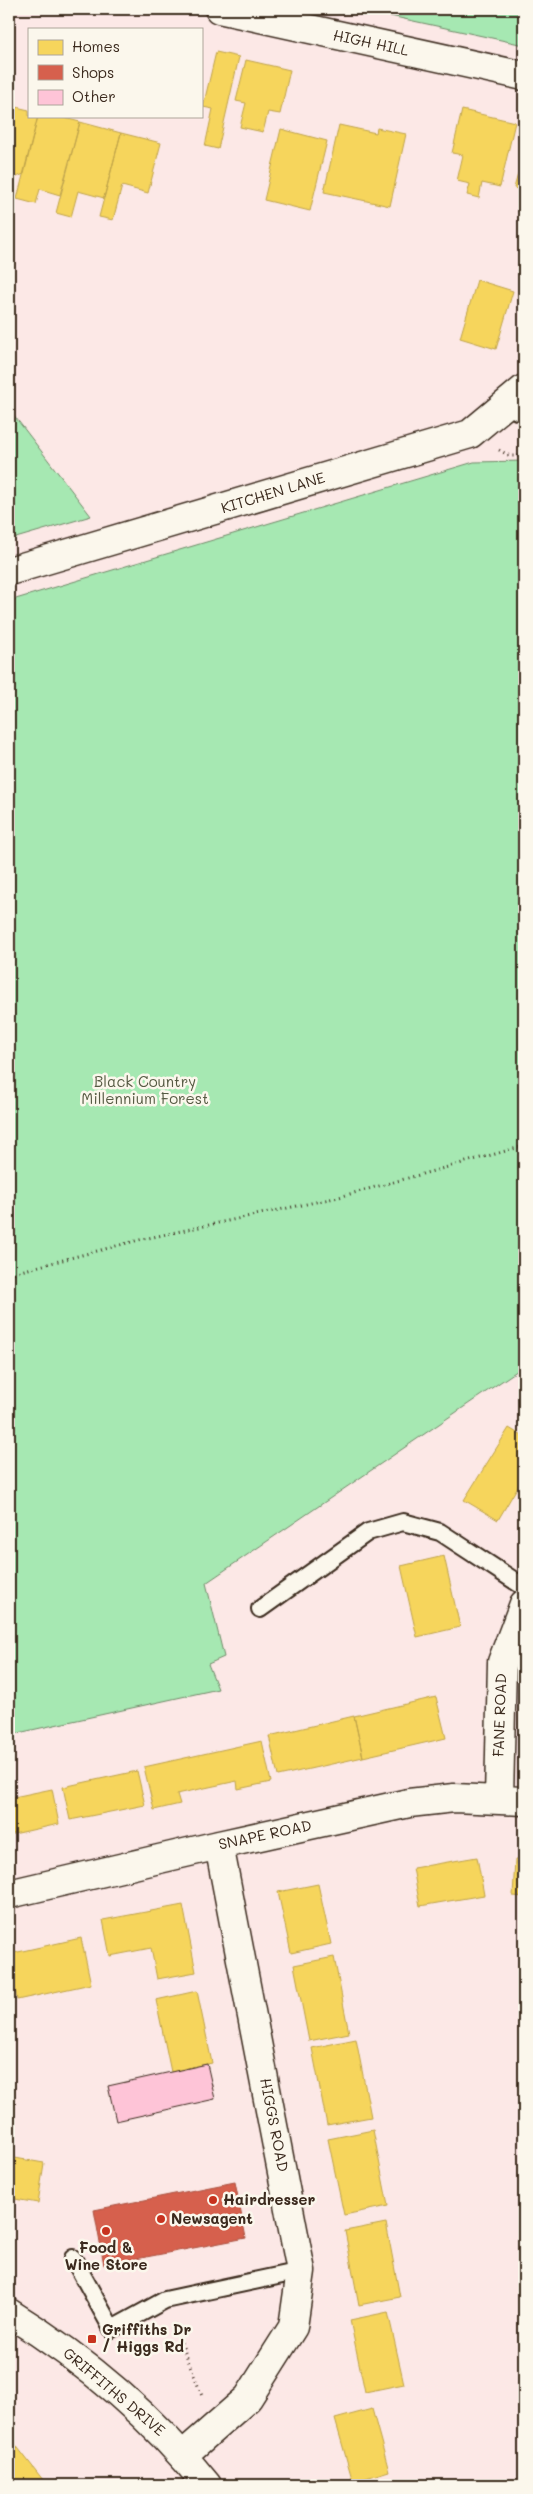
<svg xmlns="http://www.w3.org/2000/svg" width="533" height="2494" viewBox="0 0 533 2494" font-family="Mali,sans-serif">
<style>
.green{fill:#a6e8b2;stroke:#708968}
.homes{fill:#f6d55c;stroke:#bea249}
.shops{fill:#d6604d;stroke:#a8503f}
.building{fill:#fec4d7;stroke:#3b2a1e}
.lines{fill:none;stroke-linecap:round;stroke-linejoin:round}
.service-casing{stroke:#3b2a1e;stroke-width:20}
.minor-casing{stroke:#3b2a1e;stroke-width:31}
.tertiary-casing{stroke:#3b2a1e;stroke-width:31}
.path{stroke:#3b2a1e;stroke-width:3;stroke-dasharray:1 4;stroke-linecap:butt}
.service{stroke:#fbf7ec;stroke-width:16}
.minor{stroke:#fbf7ec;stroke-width:28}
.tertiary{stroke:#fbf7ec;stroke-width:28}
.poi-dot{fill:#c8321e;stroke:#fbf7ec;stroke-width:2}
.labels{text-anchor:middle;stroke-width:5;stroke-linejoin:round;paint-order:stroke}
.street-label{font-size:15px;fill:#3b2a1e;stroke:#fbf7ec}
.park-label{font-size:15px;fill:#565a43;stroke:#fbf7ec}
.poi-label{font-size:15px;font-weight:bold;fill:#3b2a1e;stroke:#fbf7ec;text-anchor:start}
</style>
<rect width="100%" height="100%" fill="#fce8e6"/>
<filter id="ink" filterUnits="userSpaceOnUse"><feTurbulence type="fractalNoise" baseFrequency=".02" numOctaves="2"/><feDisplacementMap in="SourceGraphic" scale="10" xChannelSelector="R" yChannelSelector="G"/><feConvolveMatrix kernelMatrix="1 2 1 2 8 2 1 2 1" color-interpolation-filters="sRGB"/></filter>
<g filter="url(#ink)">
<!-- green -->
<path class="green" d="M358 9H524V45Z
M9 409 91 516 9 540Z
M524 461V1366L206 1583 224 1657 208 1664 218 1689 9 1735V601L474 462Z"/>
<!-- homes -->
<path class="homes" d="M216 52 239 57 218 149 205 146 213 109 203 107Z
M246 60 290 70 280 114 268 112 263 132 240 127 246 103 236 101Z
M12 106 29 110V116H38L24 174 14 178 9 177V118Z
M462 110 515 122 500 187 482 183 479 198 467 195 470 184 457 181 463 155 452 153Z
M38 116H57L80 122 60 195 40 189 36 204 17 199Z
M80 122 121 133 104 198 78 191 71 217 56 213Z
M339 125 376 133 377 128 406 134 390 206 324 192Z
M281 129 327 141 310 211 264 200Z
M121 133 161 143 148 193 122 186 113 220 99 217Z
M524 153V191L514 188Z
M477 280 513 291 496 349 460 338Z
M509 1428 524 1437V1476L498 1520 464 1500Z
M444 1556 460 1627 417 1637 401 1566Z
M436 1697 446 1738 363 1757 354 1716Z
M354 1716 363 1757 278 1776 269 1736Z
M262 1741 271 1782 238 1789 237 1781 177 1794 180 1804 154 1810 144 1767Z
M137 1771 145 1805 70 1820 63 1787Z
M52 1789 59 1824 9 1835V1798Z
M477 1857 484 1895 420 1906 413 1868Z
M515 1859H524V1897L513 1896Z
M318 1884 331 1944 291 1953 278 1892Z
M183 1905 196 1972 157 1979 151 1948 110 1956 103 1920Z
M81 1938 91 1984 17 2000 9 1954Z
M334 1957 349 2033 309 2041 294 1965Z
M197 1991 212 2063 171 2072 156 2000Z
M356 2039 371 2117 327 2125 312 2048Z
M373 2130 388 2206 344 2215 328 2139Z
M9 2157 44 2163 38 2203 9 2198Z
M386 2223 400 2297 359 2305 345 2231Z
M388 2312 404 2384 365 2392 350 2320Z
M372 2409 389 2471 353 2482 335 2419Z
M9 2435 18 2448 9 2456Z
M18 2448 47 2485H9V2456Z"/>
<!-- shops -->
<path class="shops" d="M235 2182 246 2238 104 2265 94 2210Z"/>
<!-- building -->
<path class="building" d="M207 2064 215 2099 116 2121 108 2086Z"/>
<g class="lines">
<defs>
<path id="service" d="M511 401 517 411 524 414
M260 1609 368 1532 403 1522 440 1532 524 1587
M73 2258 112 2329 165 2300 301 2271"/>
<path id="minor" d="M499 1799 502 1662 524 1604
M9 1894 219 1845 409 1803 454 1798 524 1801
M9 2313C85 2360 151 2415 207 2485
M183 2455 248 2398 293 2327 301 2271 219 1845"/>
<path id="tertiary" d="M219 9 524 76
M9 571 470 434 524 389"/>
</defs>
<!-- service casing -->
<use href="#service" class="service-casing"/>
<!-- minor casing -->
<use href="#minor" class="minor-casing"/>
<!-- tertiary casing -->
<use href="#tertiary" class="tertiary-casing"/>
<!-- path -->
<path class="path" d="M499 450 510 456H524
M9 1274 139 1240 339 1197 524 1146
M174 2324 202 2396"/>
<!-- service -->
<use href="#service" class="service"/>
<!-- minor -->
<use href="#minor" class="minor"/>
<!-- tertiary -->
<use href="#tertiary" class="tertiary"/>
</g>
</g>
<!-- markers -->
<g class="poi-dot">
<circle cx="213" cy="2200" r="5"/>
<circle cx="161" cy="2219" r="5"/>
<circle cx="106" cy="2231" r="5"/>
<rect x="87" y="2334" width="10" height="10" rx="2.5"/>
</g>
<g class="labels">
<!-- street labels -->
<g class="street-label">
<text transform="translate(371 43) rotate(12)" y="5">HIGH HILL</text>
<text transform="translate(273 493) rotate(-17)" y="5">KITCHEN LANE</text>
<text transform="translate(500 1715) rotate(-88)" y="5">FANE ROAD</text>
<text transform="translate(265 1835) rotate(-12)" y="5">SNAPE ROAD</text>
<text transform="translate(274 2125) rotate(79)" y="5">HIGGS ROAD</text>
<text transform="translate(114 2392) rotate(40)" y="5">GRIFFITHS DRIVE</text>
</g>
<!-- park labels -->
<g class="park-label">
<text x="145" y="1087">Black Country<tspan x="145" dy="17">Millennium Forest</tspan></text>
</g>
<!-- poi labels -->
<g class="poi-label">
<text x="223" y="2205">Hairdresser</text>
<text x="171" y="2224">Newsagent</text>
<text x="106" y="2253" text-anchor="middle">Food &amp;<tspan x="106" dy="17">Wine Store</tspan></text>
<text x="102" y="2335">Griffiths Dr<tspan x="102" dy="17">/ Higgs Rd</tspan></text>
</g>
</g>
<!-- margin -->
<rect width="533" height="2494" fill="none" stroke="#fbf7ec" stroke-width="30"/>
<rect x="15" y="15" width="503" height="2464" fill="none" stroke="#3b2a1e" stroke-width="2" filter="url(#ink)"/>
<!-- legend -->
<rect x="28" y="28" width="175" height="90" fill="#fbf7ec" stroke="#aea59a"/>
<rect x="38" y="40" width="25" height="15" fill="#f6d55c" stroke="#aea59a"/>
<text x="72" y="52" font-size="15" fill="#3b2a1e">Homes</text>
<rect x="38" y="65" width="25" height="15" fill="#d6604d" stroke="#aea59a"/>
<text x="72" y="78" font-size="15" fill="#3b2a1e">Shops</text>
<rect x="38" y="90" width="25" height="15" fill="#fec4d7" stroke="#aea59a"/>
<text x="72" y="102" font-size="15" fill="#3b2a1e">Other</text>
</svg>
